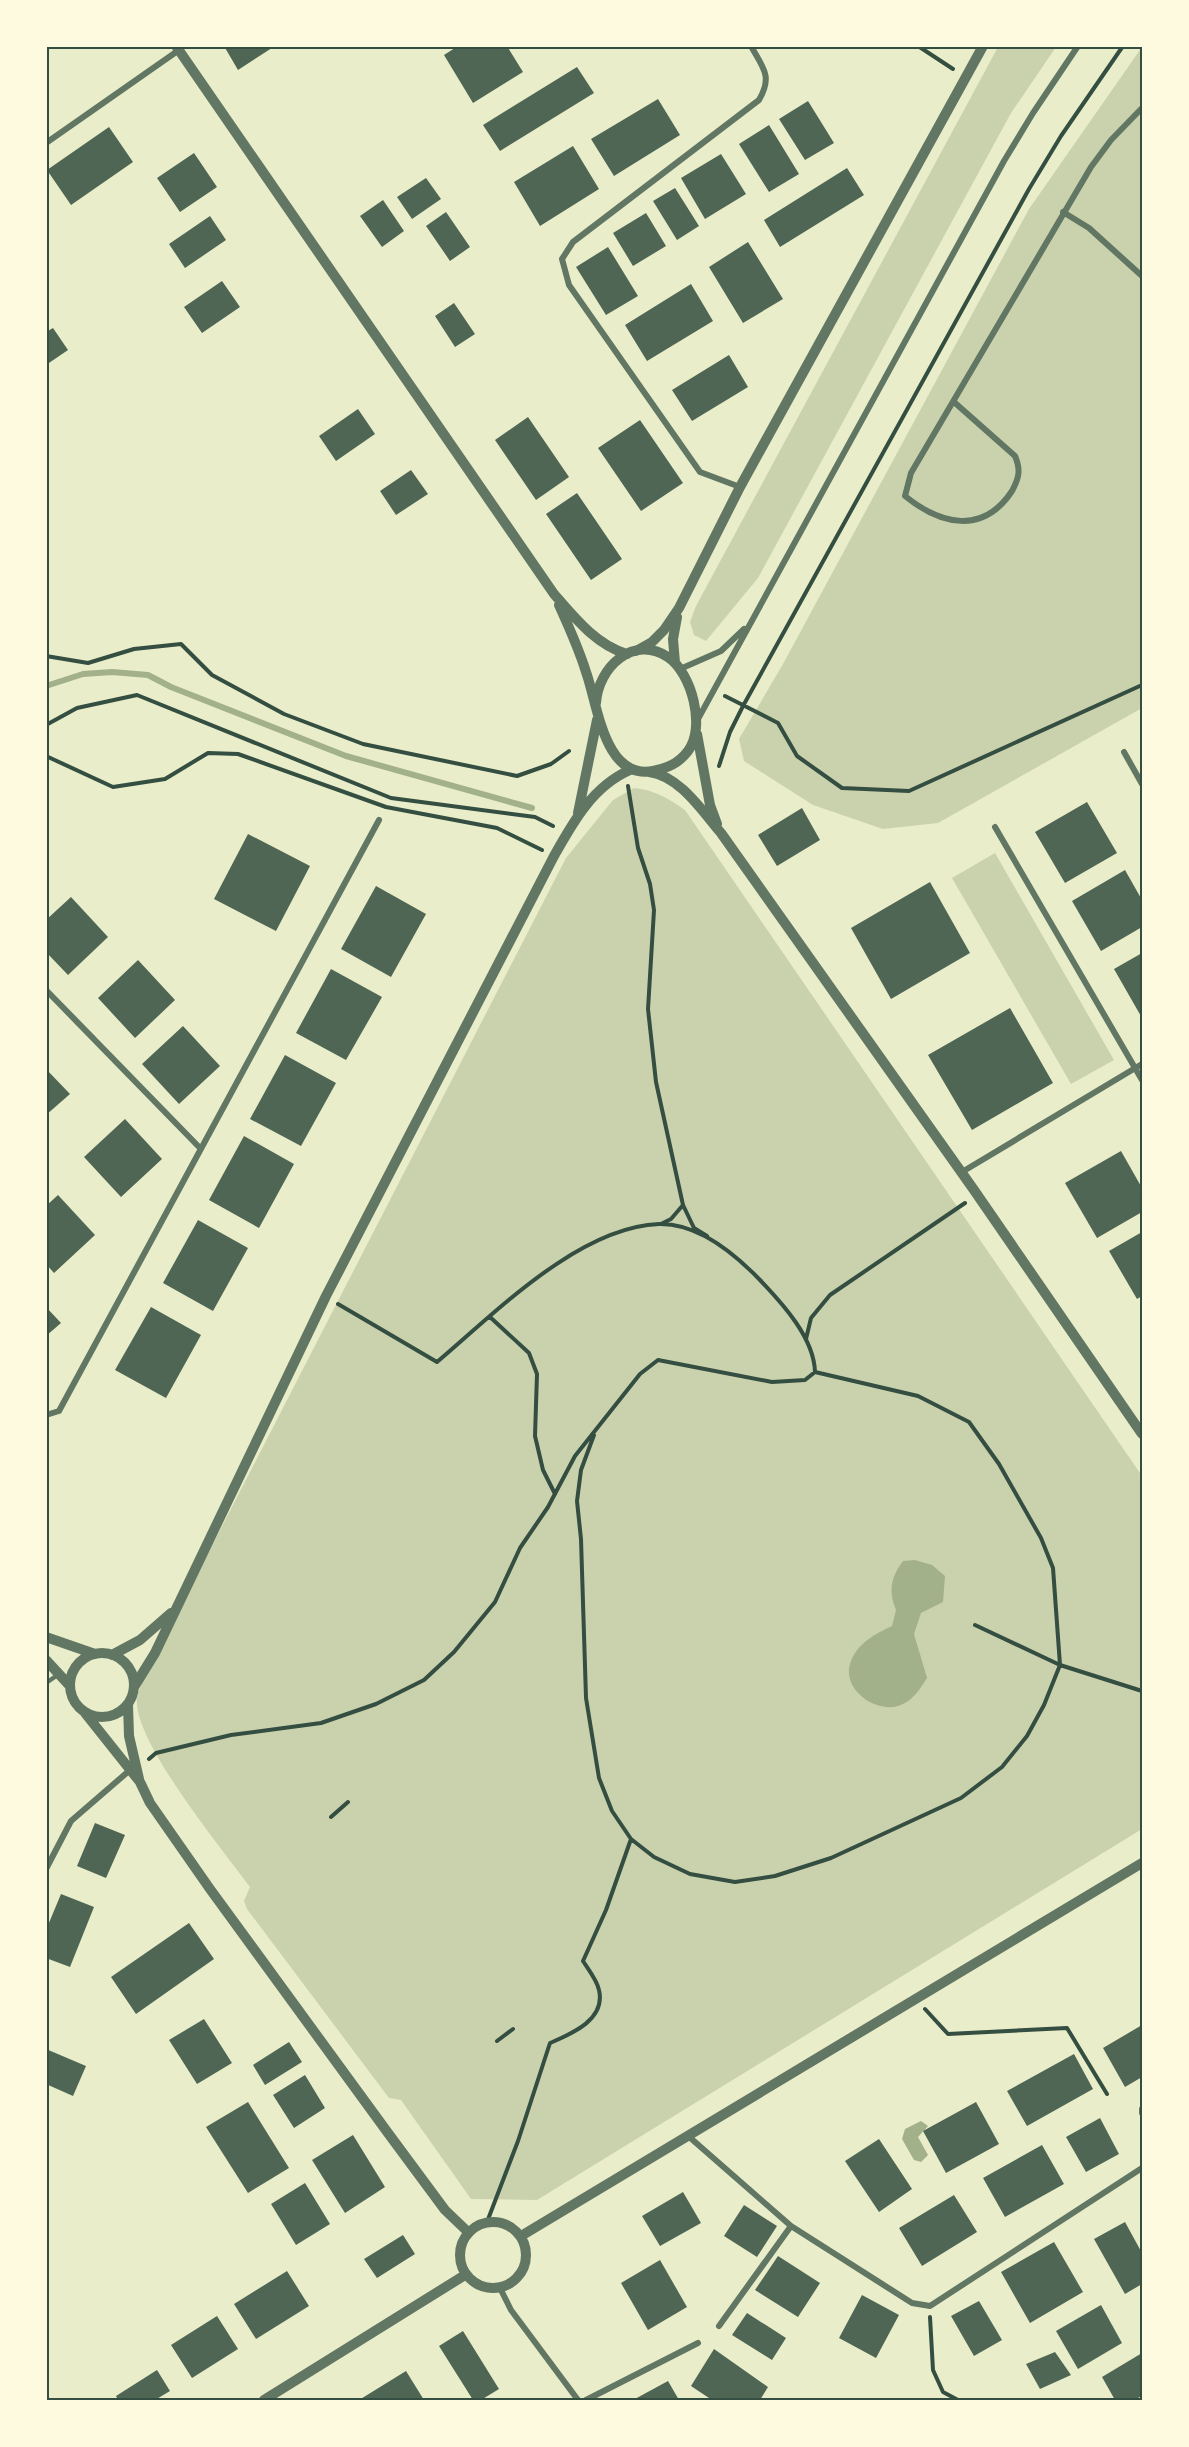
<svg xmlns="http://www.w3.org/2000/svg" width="1189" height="2447" viewBox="0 0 1189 2447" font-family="'Alegreya Sans',sans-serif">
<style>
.green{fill:#cad2ad}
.water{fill:#a3b18a}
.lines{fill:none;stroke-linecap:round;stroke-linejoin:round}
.stream{stroke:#a3b18a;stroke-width:6}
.building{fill:#4f6655}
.path{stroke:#344e41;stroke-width:4}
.service{stroke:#617663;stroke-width:4.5}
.minor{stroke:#617663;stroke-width:6}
.tertiary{stroke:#617663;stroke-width:10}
.neatline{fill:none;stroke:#344e41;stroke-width:2}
</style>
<rect width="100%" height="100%" fill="#e9edc9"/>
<!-- green -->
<path class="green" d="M998 47H1056L1011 113 758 578 706 641 694 635 690 622 696 606Z
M1142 47V708L938 823 883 829 813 805 744 761 739 739 783 664 1029 209Z
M634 788C654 790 668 798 685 810L1142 1476V1829L537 2200 471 2199 401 2100 389 2098 247 1909 244 1901 250 1887C223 1850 132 1740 137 1698 138 1690 144 1680 147 1672L566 858 613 800Z
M995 853 1114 1060 1071 1084 952 878Z"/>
<!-- water -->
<path class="water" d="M915 1560 932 1565 945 1576 943 1602 921 1613 914 1634 927 1678C920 1689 912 1702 898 1706 874 1713 840 1688 851 1661 858 1643 875 1634 892 1626L896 1610C888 1591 891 1577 903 1561Z
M921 2121 928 2126 918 2137 928 2155 921 2162 914 2160 902 2139 905 2129Z"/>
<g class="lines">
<!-- stream -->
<path class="stream" d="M46 686 83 674 112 672 148 675 171 687 346 756 532 808"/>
</g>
<!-- building -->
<path class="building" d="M224 46H275L238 70Z
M458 46H507L523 72 473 103 444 55Z
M577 67 594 93 500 151 483 125Z
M658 99 680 135 614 176 591 139Z
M808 101 834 143 805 160 779 119Z
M769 125 799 174 769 192 739 144Z
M109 127 133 162 71 205 47 170Z
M573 146 599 189 540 226 514 182Z
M194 153 217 187 180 212 157 178Z
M721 154 746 194 705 219 681 178Z
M847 168 864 195 780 247 764 220Z
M426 178 441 199 412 219 397 197Z
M675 188 699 226 677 240 653 201Z
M383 200 404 231 382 247 360 216Z
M446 212 470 247 450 261 426 226Z
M646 213 666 246 633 266 613 233Z
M210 216 226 240 185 268 169 244Z
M748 242 783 299 743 323 709 267Z
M608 247 638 296 606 315 576 267Z
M222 281 240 307 202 333 184 307Z
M691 284 713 321 647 361 625 325Z
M454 303 475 334 455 347 435 316Z
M53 328 68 350 46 365V332Z
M729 355 748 387 692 421 672 390Z
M358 409 375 434 336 461 319 436Z
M528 417 569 477 536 500 495 440Z
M640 420 683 483 641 511 598 448Z
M411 470 428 494 396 515 380 491Z
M577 493 622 559 591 580 546 514Z
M1087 802 1117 853 1065 883 1035 832Z
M802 808 820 840 777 866 758 835Z
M248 834 310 866 276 931 214 899Z
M1125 870 1142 900V927L1101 951 1072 901Z
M930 882 970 953 891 999 851 928Z
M376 886 426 914 391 977 341 949Z
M71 897 108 937 68 975 46 952V920Z
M1142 953V1018L1114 969Z
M138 960 175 1000 135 1038 98 998Z
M331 969 382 997 346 1060 296 1033Z
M1010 1008 1053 1083 972 1130 928 1055Z
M183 1026 220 1066 179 1104 142 1064Z
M285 1055 336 1083 301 1146 250 1119Z
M46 1069 70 1094 46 1115Z
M125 1119 162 1159 121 1197 84 1157Z
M244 1136 294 1164 259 1228 209 1200Z
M1121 1151 1142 1188V1212L1097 1238 1065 1183Z
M58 1195 95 1235 54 1273 46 1264V1206Z
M198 1220 248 1248 213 1311 163 1283Z
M1142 1232V1296L1137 1299 1109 1251Z
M46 1307 61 1323 46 1336Z
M151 1307 201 1335 166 1398 115 1370Z
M95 1823 125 1835 106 1878 77 1866Z
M61 1894 94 1907 70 1967 46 1958V1930Z
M189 1923 214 1959 136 2014 111 1977Z
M204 2019 232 2063 197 2084 169 2040Z
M1142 2025V2077L1125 2087 1103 2048Z
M289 2042 302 2062 265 2085 253 2065Z
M46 2049 86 2066 73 2096 46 2084Z
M1074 2054 1093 2089 1027 2126 1007 2091Z
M305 2075 325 2108 294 2128 273 2095Z
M248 2102 289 2168 248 2193 206 2127Z
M976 2102 999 2144 946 2173 923 2131Z
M1100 2118 1119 2154 1086 2172 1066 2137Z
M353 2135 385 2187 345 2213 312 2160Z
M879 2139 912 2189 879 2212 845 2161Z
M1042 2145 1064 2184 1005 2217 983 2178Z
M305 2183 330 2224 296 2245 271 2204Z
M683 2192 701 2223 660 2246 642 2216Z
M954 2195 977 2232 922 2266 899 2228Z
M744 2205 777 2226 757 2257 724 2236Z
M1125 2222 1142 2253V2284L1125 2294 1094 2239Z
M403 2235 415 2254 377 2278 364 2259Z
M1054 2242 1083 2292 1030 2323 1001 2272Z
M778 2256 820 2283 798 2317 755 2290Z
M660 2260 687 2307 648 2330 621 2283Z
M287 2271 309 2306 256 2339 234 2304Z
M862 2295 899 2315 876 2358 839 2338Z
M979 2301 1002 2340 974 2356 951 2316Z
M1101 2305 1122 2343 1078 2369 1056 2331Z
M747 2313 786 2338 772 2360 732 2335Z
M217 2316 238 2349 192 2378 171 2345Z
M463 2331 499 2389 481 2400H473L439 2346Z
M714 2349 768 2387 760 2400H712L691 2386Z
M1055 2352 1071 2375 1040 2389 1026 2364Z
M1142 2353V2396L1134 2400H1115L1102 2377Z
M157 2370 170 2391 155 2400H118L116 2396Z
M406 2371 424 2400H359Z
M668 2381 679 2400H633Z"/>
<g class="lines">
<!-- path -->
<path class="path" d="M918 46 953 69
M46 656 88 663 134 649 181 644 212 675 284 714 363 744 517 776 551 764 569 751
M725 696 778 723 797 756 842 788 909 791 1142 685
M46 725 77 708 137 695 391 798 535 817 553 826
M46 756 113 787 165 779 208 753 238 754 386 807 497 828 542 850
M719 766 730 732 743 706 1029 189 1061 136 1123 46
M628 786 638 848 650 884 654 910 648 1009 656 1082 683 1205 694 1228 707 1236
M661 1224 671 1219 683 1205
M338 1304 437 1362C495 1313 579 1227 659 1224 698 1223 735 1254 760 1280 783 1304 814 1338 815 1372
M490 1317 529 1353 537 1374 535 1436 543 1470 555 1494
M806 1339 811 1318 830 1295 965 1203
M975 1625 1060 1665 1142 1691
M149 1759 156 1753 231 1735 321 1723 376 1704 424 1680 454 1652 495 1602 520 1548 548 1507 575 1456 640 1374 658 1360 772 1382 805 1380 815 1372 918 1396 969 1422 999 1464 1041 1538 1053 1568 1060 1665 1044 1705 1027 1736 1002 1767 961 1798 831 1858 775 1876 735 1882 690 1874 654 1857 631 1839 612 1811 599 1778 586 1698 581 1539 577 1501 581 1470 594 1435
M331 1817 348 1802
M925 2009 948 2034 1067 2028 1107 2094
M497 2041 513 2029
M487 2222 518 2141 550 2043C571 2034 606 2020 599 1990 597 1980 588 1969 583 1961L606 1910 631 1839
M930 2317 933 2370 943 2392 958 2400"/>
<!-- service -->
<path class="service" d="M46 1683 59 1674"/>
<!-- minor -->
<path class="minor" d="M46 143 179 50
M1063 212 1089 228 1142 276
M954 402 1015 456C1021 470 1019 478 1012 491 983 535 941 525 905 496L911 473 1091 167 1111 140 1142 108
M740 487 700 472 569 285 562 259 573 242 759 100C773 76 763 68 751 46
M680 669 721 651 744 629
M698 719 1004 161 1033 113 1078 46
M1124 752 1142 784
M995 827 1142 1080
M46 990 200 1148
M962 1172 1142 1064
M46 1415 59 1411 379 820
M46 1869 71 1821 130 1770
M1142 2109V2113
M687 2135 791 2226 912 2303 930 2306 1142 2168
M500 2288 511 2310 578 2400
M719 2326 791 2226
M586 2400 698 2343"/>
<!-- tertiary -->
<path class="tertiary" d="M176 46 554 594C574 617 596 645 627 654
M559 605C569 627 579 649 586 672 598 705 604 780 653 771 668 768 679 763 688 751 706 728 692 673 668 657 633 634 598 668 596 703
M636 651 652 642 664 630 679 608 740 487 983 46
M675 663 673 639 677 617
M697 734 710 805 717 824
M649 772C680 776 702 811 721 833L974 1190 1142 1434
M578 813 597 720
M46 1637 95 1654
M70 1685a32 32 0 1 1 64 0a32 32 0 1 1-64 0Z
M112 1655 140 1640 171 1613
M46 1660 70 1686
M134 1687 155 1653 326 1296 554 856C573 822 593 786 630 770
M128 1705 129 1736 139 1779
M85 1713 140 1782 150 1803 210 1889 388 2133 445 2210 468 2232
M460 2255a33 33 0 1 1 66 0a33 33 0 1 1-66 0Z
M521 2236 1142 1863
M264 2400 465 2275"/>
</g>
<!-- border -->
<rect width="1189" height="2447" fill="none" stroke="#fefae0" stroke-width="96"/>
<rect x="48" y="48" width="1093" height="2351" class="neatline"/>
</svg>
